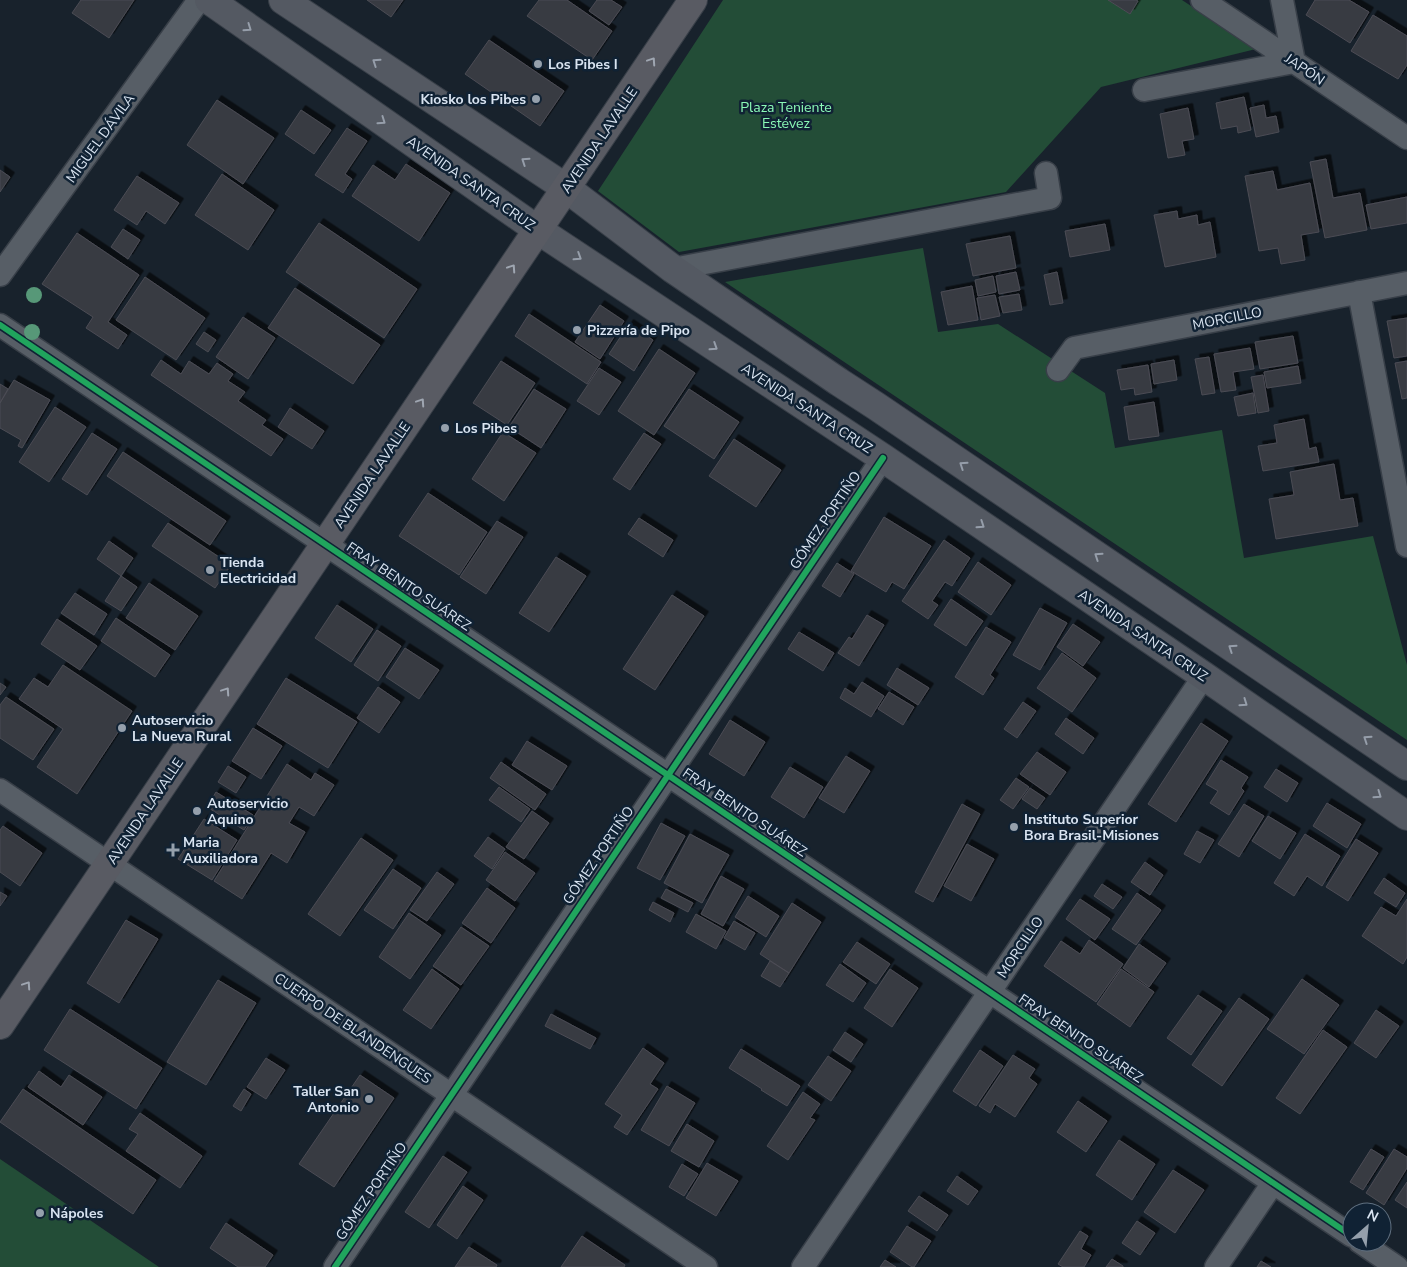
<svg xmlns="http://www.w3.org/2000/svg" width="1407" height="1267" viewBox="0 0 1407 1267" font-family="'Nunito Sans',sans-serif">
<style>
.green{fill:#234d37}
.building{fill:#393a43;stroke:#4b4c54;filter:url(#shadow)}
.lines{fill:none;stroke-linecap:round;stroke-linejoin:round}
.street-casing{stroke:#383f48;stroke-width:25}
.secondary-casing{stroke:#383f48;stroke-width:30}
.primary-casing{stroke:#383f48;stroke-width:30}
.street{stroke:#575e66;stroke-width:22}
.secondary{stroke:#545962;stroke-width:28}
.primary{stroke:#595b63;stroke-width:28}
.cycleway-casing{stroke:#102234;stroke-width:9}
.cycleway{stroke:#20a55d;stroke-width:6}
.tree{fill:#579878}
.oneway{stroke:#969eaa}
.oneway2{stroke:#9fa6b1}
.poi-dot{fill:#95a0ac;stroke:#102234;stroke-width:2}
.labels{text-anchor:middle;stroke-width:5;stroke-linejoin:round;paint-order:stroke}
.poi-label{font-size:14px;font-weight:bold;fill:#d9e4f1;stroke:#102234;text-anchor:start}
.street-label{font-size:14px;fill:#d9e4f1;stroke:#102234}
.park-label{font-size:14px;fill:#8af8b6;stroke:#102234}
</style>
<defs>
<filter id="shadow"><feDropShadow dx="4.5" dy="-4.5" stdDeviation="0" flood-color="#0009"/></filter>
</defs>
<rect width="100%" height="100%" fill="#18222c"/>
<!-- green -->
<path class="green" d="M723 0H1182L1256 49 1101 87 1006 192 679 252 598 191Z
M923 248 938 332 998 324 1105 393 1115 448 1222 430 1244 558 1373 536 1407 665V740L725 282Z
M0 1159 159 1267H0Z"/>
<!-- building -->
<path class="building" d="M81 0H134L109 38 72 13Z
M367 0H403L391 17Z
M539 0H567L612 31 592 60 527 16Z
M597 0H611L622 7 609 25 589 11Z
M1108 0H1136L1138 1 1130 14Z
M1315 0H1349L1369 12 1350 43 1306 15Z
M1373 15 1407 36V65L1398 79 1351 51Z
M489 40 564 91 540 126 465 74Z
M1244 97 1251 130 1238 133 1237 126 1221 129 1216 103Z
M217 100 274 138 243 184 187 145Z
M1264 105 1266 118 1276 116 1279 132 1256 137 1250 108Z
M1188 108 1194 139 1182 141 1185 155 1168 158 1160 114Z
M301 110 331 130 314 154 285 134Z
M347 128 367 141 345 174 352 179 343 193 315 175Z
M1326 159 1333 198 1360 193 1367 230 1325 238 1310 162Z
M406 164 450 193 419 241 352 196 373 165 395 180Z
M0 170 10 177 0 192Z
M1273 171 1277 190 1310 183 1319 232 1301 235 1305 260 1281 264 1278 248 1259 251 1245 176Z
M222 174 274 210 248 250 195 215Z
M137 176 179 203 165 224 146 211 137 225 114 210Z
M1407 197V223L1371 229 1366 205Z
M1177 211 1178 219 1197 215 1198 225 1210 222 1216 257 1165 267 1154 215Z
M319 223 417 289 384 338 286 272Z
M1105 224 1110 250 1070 257 1065 231Z
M123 229 140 240 128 259 111 247Z
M77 233 139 275 108 322 127 335 118 349 86 328 93 317 42 284Z
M1010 236 1016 268 973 276 966 244Z
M1016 272 1020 290 999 294 996 276Z
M1057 272 1063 303 1050 305 1044 275Z
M993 276 996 292 978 296 975 280Z
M145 277 205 318 176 360 116 320Z
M972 286 978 320 948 325 941 292Z
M295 288 380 345 353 384 268 328Z
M1019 294 1022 310 1003 313 999 297Z
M995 295 1000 316 981 320 977 298Z
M600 305 624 321 600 359 575 342Z
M529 314 601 362 587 384 515 336Z
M243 317 275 338 248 379 216 357Z
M1407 318V356L1394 358 1387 321Z
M629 324 653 340 634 371 609 354Z
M204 332 216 340 208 352 196 344Z
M1293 336 1298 363 1260 369 1255 342Z
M1250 348 1254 369 1233 372 1236 390 1221 392 1214 354Z
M659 349 695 373 654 435 618 411Z
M1209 357 1215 393 1202 395 1195 359Z
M161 360 181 374 189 361 209 374 217 363 233 374 228 381 245 392 238 401 266 420 262 425 283 439 271 456 151 375Z
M1174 360 1177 380 1154 384 1151 364Z
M501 361 535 383 507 425 473 403Z
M1407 361V398L1402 399 1395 363Z
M1148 365 1152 392 1135 395 1134 388 1121 390 1117 370Z
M1298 366 1301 383 1267 388 1264 372Z
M599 368 621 382 599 415 577 401Z
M1263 375 1269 411 1258 413 1251 377Z
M14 380 50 400 22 448 18 446 21 440 0 428V403Z
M0 384 8 389 0 403Z
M534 389 566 409 541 448 509 427Z
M689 389 739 422 714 459 664 426Z
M1253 393 1256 413 1238 416 1234 397Z
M1154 402 1159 436 1129 440 1124 407Z
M55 407 86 427 49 482 19 462Z
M290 408 324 431 312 449 278 427Z
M1304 419 1309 449 1316 447 1319 462 1263 471 1258 446 1277 443 1274 425Z
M503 432 536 453 504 501 472 479Z
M92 433 117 449 87 495 62 479Z
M644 433 661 444 630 490 613 479Z
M734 439 781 470 756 507 709 476Z
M123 452 226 521 210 545 107 476Z
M1334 464 1340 500 1353 498 1358 526 1276 539 1269 499 1294 495 1290 472Z
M428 493 487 532 459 575 399 536Z
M884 517 931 546 904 589 892 582 886 592 851 571Z
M639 518 673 540 663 557 628 534Z
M497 521 523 537 486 594 460 577Z
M168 523 231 565 215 588 152 546Z
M944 540 970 558 952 586 945 582 932 601 938 605 928 619 902 601Z
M109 541 133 558 121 576 97 559Z
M556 557 586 576 549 632 519 613Z
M978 562 1011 585 991 615 958 592Z
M837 563 854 574 840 597 822 586Z
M121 576 137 587 121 611 105 601Z
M149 583 198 616 175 650 126 618Z
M75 593 107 614 94 635 61 613Z
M672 595 704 616 655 690 623 669Z
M951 599 983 621 966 646 934 625Z
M337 605 373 629 351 662 315 638Z
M1040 608 1067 623 1040 670 1013 655Z
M867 615 884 625 859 666 838 653 849 637 852 639Z
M116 618 170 655 155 677 101 641Z
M57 619 97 646 80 670 41 644Z
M1073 624 1100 642 1083 666 1057 647Z
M986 627 1011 642 990 675 994 678 983 695 955 677Z
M377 630 401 646 378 681 354 665Z
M799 632 834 653 823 671 788 649Z
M405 648 439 670 419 699 386 677Z
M1062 653 1096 678 1072 712 1037 688Z
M63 665 132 711 77 794 37 767 63 729 19 699 34 678 48 687Z
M897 668 929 688 918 705 887 685Z
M286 678 357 722 328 768 257 724Z
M862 682 884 696 871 717 840 698 845 688 854 694Z
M0 683 6 687 0 695Z
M378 687 400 702 379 733 357 718Z
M889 692 914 707 903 725 878 709Z
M6 697 54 729 33 760 0 738V705Z
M1023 702 1036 711 1017 738 1004 729Z
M1066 718 1094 738 1083 754 1055 734Z
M730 720 765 742 744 776 709 754Z
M1201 723 1228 741 1176 822 1148 804Z
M253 728 282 746 261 779 232 761Z
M527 741 567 766 552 790 512 765Z
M1037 752 1066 772 1050 795 1020 774Z
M846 756 870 771 844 813 819 798Z
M1221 760 1248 777 1241 788 1244 791 1229 815 1210 803 1218 791 1206 784Z
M501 762 546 794 535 810 490 778Z
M287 764 311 780 315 773 334 785 314 816 299 807 289 823 305 832 287 863 271 853 242 899 214 881Z
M228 766 246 777 236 793 218 782Z
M790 767 823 787 804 818 771 797Z
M1276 769 1298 783 1287 802 1264 787Z
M1016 778 1029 787 1013 809 1000 800Z
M499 787 530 809 521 822 489 800Z
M1030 788 1045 798 1037 809 1022 799Z
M216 792 253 815 244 830 207 807Z
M1327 803 1361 824 1347 848 1313 826Z
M962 804 980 814 933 902 915 892Z
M1244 804 1264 816 1239 857 1218 844Z
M532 811 549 823 524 859 506 847Z
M1268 816 1296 833 1280 859 1252 841Z
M204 819 237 840 212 880 178 859Z
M661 823 685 836 660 880 637 868Z
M3 826 42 853 20 886 0 872V830Z
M1197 831 1214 840 1200 863 1184 854Z
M690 834 729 855 702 903 664 883Z
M1305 834 1340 856 1322 886 1307 876 1294 896 1274 883Z
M488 837 505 849 492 869 474 856Z
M361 838 393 860 340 936 308 914Z
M1356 839 1378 853 1348 901 1326 887Z
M967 844 994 859 971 901 944 886Z
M505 852 535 873 515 901 486 880Z
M1145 862 1163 875 1150 895 1131 882Z
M393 869 421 888 393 929 364 910Z
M437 872 454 884 427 921 410 910Z
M721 876 744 889 723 926 701 914Z
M1384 878 1405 893 1396 907 1374 893Z
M1102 884 1122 897 1113 909 1094 896Z
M487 888 515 908 491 943 462 923Z
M666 889 693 903 688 912 661 898Z
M0 892 7 896 0 906Z
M1137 893 1161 910 1136 945 1112 929Z
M748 896 779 916 766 937 735 917Z
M1080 899 1110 919 1095 940 1066 919Z
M1407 899V957L1403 964 1362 936 1381 907 1396 916Z
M653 902 674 913 670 922 649 910Z
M792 903 821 922 789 973 760 954Z
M409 913 441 935 410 979 379 957Z
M696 914 726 931 716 949 686 932Z
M126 920 158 939 119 1003 87 983Z
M734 921 755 933 745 950 724 938Z
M461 927 489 946 461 985 433 966Z
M1089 940 1123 964 1096 1002 1044 966 1061 941 1080 954Z
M857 942 890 964 876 984 843 962Z
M1139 944 1166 963 1149 987 1123 968Z
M770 961 789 973 780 987 761 976Z
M840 964 866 983 853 1002 826 985Z
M432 969 459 989 431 1029 403 1010Z
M890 969 918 988 892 1027 864 1008Z
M1121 969 1154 992 1130 1027 1097 1004Z
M1302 979 1339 1005 1304 1054 1267 1029Z
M218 980 256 1003 206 1085 167 1062Z
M1198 995 1222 1011 1191 1055 1167 1038Z
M1239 998 1269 1019 1222 1086 1192 1065Z
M70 1009 162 1068 136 1109 44 1050Z
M1376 1010 1399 1026 1376 1058 1354 1043Z
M551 1014 596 1038 590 1049 545 1026Z
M1323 1030 1347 1047 1300 1114 1276 1098Z
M845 1032 863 1044 851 1062 833 1050Z
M643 1048 664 1063 650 1084 658 1089 627 1135 614 1127 622 1115 605 1104Z
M741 1049 800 1086 787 1106 761 1090 762 1089 729 1068Z
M980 1050 1003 1066 976 1106 953 1091Z
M1013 1055 1035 1069 1029 1078 1037 1084 1015 1117 995 1104 990 1113 979 1106Z
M828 1056 851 1071 831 1101 808 1085Z
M266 1058 285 1070 266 1099 247 1087Z
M39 1071 61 1087 69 1075 102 1097 83 1125 28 1087Z
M360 1075 394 1098 334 1187 299 1164Z
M667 1086 695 1103 669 1146 641 1130Z
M23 1089 156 1180 133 1214 0 1122Z
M244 1089 251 1094 241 1111 233 1106Z
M803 1092 820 1104 810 1118 815 1120 788 1160 767 1146Z
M1078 1101 1107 1121 1086 1152 1057 1132Z
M140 1113 202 1156 180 1188 126 1151 138 1134 129 1129Z
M687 1124 714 1141 699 1167 671 1151Z
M1119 1140 1155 1164 1132 1200 1096 1175Z
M1371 1149 1384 1157 1363 1190 1350 1182Z
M1394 1149 1407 1157V1168L1384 1205 1366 1193Z
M443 1156 467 1172 429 1228 405 1212Z
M707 1163 738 1181 716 1216 686 1198Z
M682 1164 698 1174 684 1196 669 1187Z
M1173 1170 1204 1190 1175 1233 1144 1212Z
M957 1176 978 1191 968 1205 947 1191Z
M1407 1182V1208L1395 1200Z
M463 1186 483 1200 457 1239 437 1225Z
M919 1196 948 1215 937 1231 908 1211Z
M1137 1221 1155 1233 1140 1255 1122 1243Z
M226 1223 273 1255 265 1267H238L210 1248Z
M907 1226 931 1241 914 1267H912L890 1252Z
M1080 1231 1088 1236 1081 1249 1091 1255 1084 1267H1063L1058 1264Z
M582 1236 625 1265 624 1267H561Z
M469 1247 497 1265 496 1267H455Z
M1112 1259 1123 1266V1267H1106Z
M885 1260 896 1267H880Z
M1261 1261 1271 1267H1257Z"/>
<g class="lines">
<defs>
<path id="street" d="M1202 0 1407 138
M1144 90 1294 62 1282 0
M673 269 1050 198 1046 173
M0 275 199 0
M1359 292 1407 546
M0 325 1352 1236
M1058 370 1074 348 1407 283
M0 790 706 1267
M1360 1242 1397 1267
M335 1267 883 458
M803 1267 1204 676
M1216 1267 1273 1183"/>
<path id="secondary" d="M209 0 538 230 883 458 1204 676 1407 816
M283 0 566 188 673 269 839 382 876 406 1407 766"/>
<path id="primary" d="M0 1025 693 0"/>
</defs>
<!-- street casing -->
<use href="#street" class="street-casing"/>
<!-- secondary casing -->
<use href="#secondary" class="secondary-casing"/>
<!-- primary casing -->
<use href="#primary" class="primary-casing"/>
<!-- street -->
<use href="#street" class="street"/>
<!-- secondary -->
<use href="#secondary" class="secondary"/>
<!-- primary -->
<use href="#primary" class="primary"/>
<defs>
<path id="cycleway" d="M0 325 1352 1236
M335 1267 883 458"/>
</defs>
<!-- cycleway casing -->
<use href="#cycleway" class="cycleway-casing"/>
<!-- cycleway -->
<use href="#cycleway" class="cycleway"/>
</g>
<!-- trees -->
<g class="tree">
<circle cx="34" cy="295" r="8"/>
<circle cx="32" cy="332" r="8"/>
</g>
<!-- one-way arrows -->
<defs><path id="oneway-chevron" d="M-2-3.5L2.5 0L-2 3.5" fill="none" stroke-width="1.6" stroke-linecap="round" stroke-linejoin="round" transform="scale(1.25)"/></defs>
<g class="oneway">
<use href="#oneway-chevron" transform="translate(248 28) rotate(35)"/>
<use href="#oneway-chevron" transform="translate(376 62) rotate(-146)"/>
<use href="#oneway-chevron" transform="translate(382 121) rotate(35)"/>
<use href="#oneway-chevron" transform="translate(525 161) rotate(-146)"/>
<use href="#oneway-chevron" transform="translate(578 257) rotate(33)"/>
<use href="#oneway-chevron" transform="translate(714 347) rotate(33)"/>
<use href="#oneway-chevron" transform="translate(963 465) rotate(-146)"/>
<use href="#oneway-chevron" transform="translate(981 525) rotate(34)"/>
<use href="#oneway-chevron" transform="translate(1098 556) rotate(-146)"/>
<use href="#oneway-chevron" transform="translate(1232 648) rotate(-146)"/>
<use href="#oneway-chevron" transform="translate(1244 703) rotate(35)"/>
<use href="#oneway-chevron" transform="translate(1367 739) rotate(-146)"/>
<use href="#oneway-chevron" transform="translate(1378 795) rotate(35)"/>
</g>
<g class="oneway2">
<use href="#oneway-chevron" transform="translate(652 61) rotate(-56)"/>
<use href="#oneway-chevron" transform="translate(512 268) rotate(-56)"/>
<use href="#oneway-chevron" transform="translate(421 402) rotate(-56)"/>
<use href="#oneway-chevron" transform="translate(226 691) rotate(-56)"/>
<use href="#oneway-chevron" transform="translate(27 985) rotate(-56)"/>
</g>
<!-- markers -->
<g class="poi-dot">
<circle cx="538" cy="64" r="5"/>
<circle cx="536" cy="99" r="5"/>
<circle cx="577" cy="330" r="5"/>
<circle cx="445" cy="428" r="5"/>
<circle cx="210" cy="570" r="5"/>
<circle cx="122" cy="728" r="5"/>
<circle cx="197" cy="811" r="5"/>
<circle cx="1014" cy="827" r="5"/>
<path d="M170.5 842.5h5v5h5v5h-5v5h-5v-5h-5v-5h5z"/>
<circle cx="369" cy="1099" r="5"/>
<circle cx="40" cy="1213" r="5"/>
</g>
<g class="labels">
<!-- poi labels -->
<g class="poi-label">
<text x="548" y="69">Los Pibes I</text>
<text x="526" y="104" text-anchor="end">Kiosko los Pibes</text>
<text x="587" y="335">Pizzería de Pipo</text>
<text x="455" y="433">Los Pibes</text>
<text x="220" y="567">Tienda<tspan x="220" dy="16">Electricidad</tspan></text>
<text x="132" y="725">Autoservicio<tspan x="132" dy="16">La Nueva Rural</tspan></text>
<text x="207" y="808">Autoservicio<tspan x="207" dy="16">Aquino</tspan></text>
<text x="1024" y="824">Instituto Superior<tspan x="1024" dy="16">Bora Brasil-Misiones</tspan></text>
<text x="183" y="847">Maria<tspan x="183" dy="16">Auxiliadora</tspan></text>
<text x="359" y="1096" text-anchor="end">Taller San<tspan x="359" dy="16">Antonio</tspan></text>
<text x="50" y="1218">Nápoles</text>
</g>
<!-- street labels -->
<g class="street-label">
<text transform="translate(1305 69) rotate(34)" y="5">JAPÓN</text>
<text transform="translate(100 138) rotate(-54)" y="5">MIGUEL DÁVILA</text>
<text transform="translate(599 140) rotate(-56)" y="5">AVENIDA LAVALLE</text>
<text transform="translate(471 183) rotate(35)" y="5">AVENIDA SANTA CRUZ</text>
<text transform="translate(1227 318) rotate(-11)" y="5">MORCILLO</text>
<text transform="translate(807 408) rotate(33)" y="5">AVENIDA SANTA CRUZ</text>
<text transform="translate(372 475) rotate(-56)" y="5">AVENIDA LAVALLE</text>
<text transform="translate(825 520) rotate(-56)" y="5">GÓMEZ PORTIÑO</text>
<text transform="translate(409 586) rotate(34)" y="5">FRAY BENITO SUÁREZ</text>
<text transform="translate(1143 635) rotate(34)" y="5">AVENIDA SANTA CRUZ</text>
<text transform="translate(145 811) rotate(-56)" y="5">AVENIDA LAVALLE</text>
<text transform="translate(745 812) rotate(34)" y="5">FRAY BENITO SUÁREZ</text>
<text transform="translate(598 855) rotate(-56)" y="5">GÓMEZ PORTIÑO</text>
<text transform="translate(1020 947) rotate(-56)" y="5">MORCILLO</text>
<text transform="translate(353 1028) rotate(34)" y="5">CUERPO DE BLANDENGUES</text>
<text transform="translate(1081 1038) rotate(34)" y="5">FRAY BENITO SUÁREZ</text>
<text transform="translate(371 1191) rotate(-56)" y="5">GÓMEZ PORTIÑO</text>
</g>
<!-- park labels -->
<g class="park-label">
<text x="786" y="112">Plaza Teniente<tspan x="786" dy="16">Estévez</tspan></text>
</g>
</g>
<!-- north arrow -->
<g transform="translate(1367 1227) rotate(27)"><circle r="24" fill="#102234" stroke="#607080"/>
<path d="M0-4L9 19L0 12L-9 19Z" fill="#95a0ac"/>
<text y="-8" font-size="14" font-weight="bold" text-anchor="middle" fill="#d9e4f1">N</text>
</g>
</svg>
